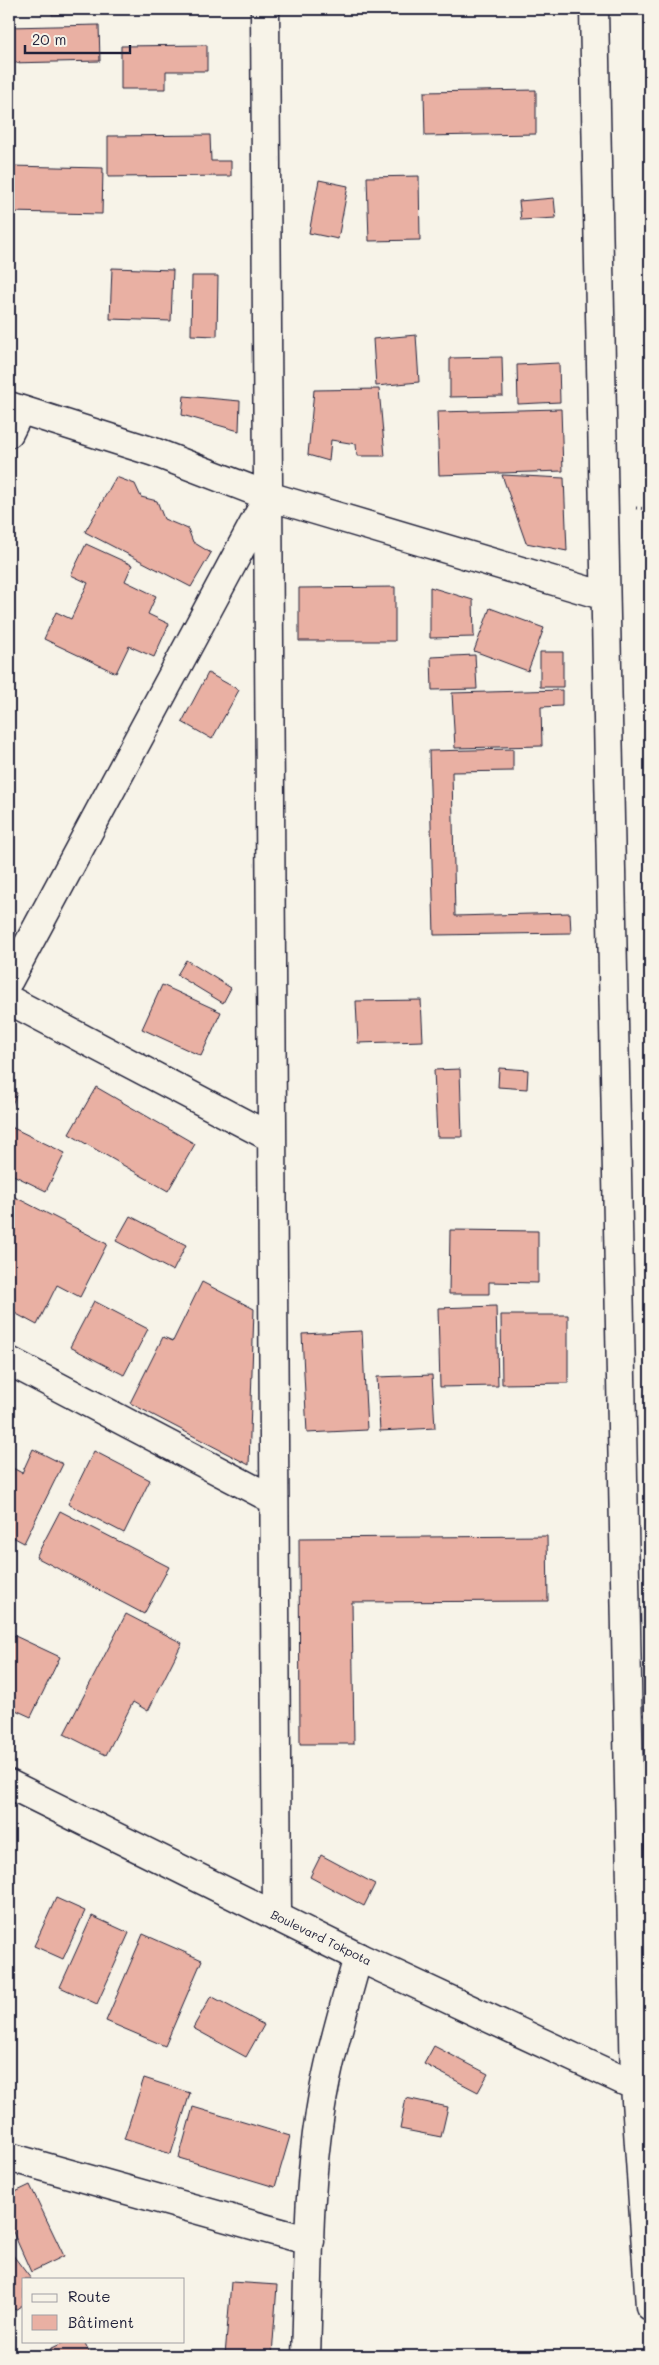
<svg xmlns="http://www.w3.org/2000/svg" width="659" height="2365" viewBox="0 0 659 2365" font-family="Mali,sans-serif">
<style>
.building{fill:#e9b0a3;stroke:#22223b}
.lines{fill:none;stroke-linecap:round;stroke-linejoin:round}
.minor-casing{stroke:#22223b;stroke-width:31}
.tertiary-casing{stroke:#22223b;stroke-width:31}
.path{stroke:#22223b;stroke-width:3;stroke-dasharray:1 4;stroke-linecap:butt}
.minor{stroke:#f7f3e8;stroke-width:28}
.tertiary{stroke:#f7f3e8;stroke-width:28}
.labels{text-anchor:middle;stroke-width:5;stroke-linejoin:round;paint-order:stroke}
.street-label{font-size:12px;fill:#22223b;stroke:#f7f3e8}
</style>
<rect width="100%" height="100%" fill="#f7f3e8"/>
<filter id="ink" filterUnits="userSpaceOnUse"><feTurbulence type="fractalNoise" baseFrequency=".02" numOctaves="2"/><feDisplacementMap in="SourceGraphic" scale="10" xChannelSelector="R" yChannelSelector="G"/><feConvolveMatrix kernelMatrix="1 2 1 2 8 2 1 2 1" color-interpolation-filters="sRGB"/></filter>
<g filter="url(#ink)">
<!-- building -->
<path class="building" d="M52 9H102V13L52 15Z
M99 25 100 61 9 63V27Z
M207 45V71H166V89H121V46Z
M536 90V134L425 136 424 92Z
M210 135 211 161H231V176L108 177V136Z
M9 166 103 168 102 214 9 212Z
M419 176 420 240 369 241 367 177Z
M319 180 348 186 338 239 309 233Z
M554 198 556 218 521 220 519 201Z
M112 268 173 270 171 321 110 319Z
M192 276H218L217 336 191 335Z
M416 335 419 382 376 386 373 339Z
M502 357 503 396 450 397V358Z
M559 363 560 402 518 404 517 365Z
M379 389 385 456H357L356 444 331 440 329 461 308 455 314 390Z
M184 396 240 401 239 431 182 415Z
M561 409 563 471 439 475 437 412Z
M502 475 564 478 567 551 526 543Z
M116 477 135 484 141 497 157 501 164 519 188 529 193 542 211 553 191 587 85 532Z
M86 544 132 565 125 581 156 596 148 614 169 624 154 657 129 646 116 673 44 639 56 612 71 619 88 583 71 575Z
M395 587V641H299V588Z
M430 587 473 600 474 637 430 638Z
M490 608 544 628 528 671 474 651Z
M540 652H563V687H540Z
M475 655 477 689 432 690 431 657Z
M208 673 239 690 212 739 182 722Z
M562 690V706L541 707 542 746 455 748 452 693Z
M513 749V771L452 772 455 916 570 913 571 933 434 935 429 751Z
M186 960 231 988 223 1003 177 975Z
M162 985 221 1012 201 1056 142 1029Z
M421 1000 423 1041 358 1043 356 1001Z
M499 1068 528 1070 527 1089 498 1087Z
M460 1069 462 1137H437L434 1070Z
M96 1087 195 1144 168 1191 69 1134Z
M9 1089 17 1093 9 1111Z
M9 1126 65 1153 46 1191 9 1173Z
M9 1194 107 1244 80 1297 57 1285 37 1325 9 1310Z
M130 1216 186 1245 173 1271 116 1241Z
M450 1230 538 1231V1283L489 1282V1294H449Z
M202 1282 254 1309 249 1465 130 1403 163 1337 173 1341Z
M94 1301 148 1329 124 1375 70 1347Z
M496 1306 498 1386 440 1387 438 1308Z
M501 1315H568V1383L502 1384Z
M362 1331 367 1430 307 1433 302 1334Z
M432 1375 435 1428 380 1431 377 1377Z
M33 1449 63 1464 24 1543 9 1535V1466L22 1473Z
M94 1451 150 1480 124 1533 68 1504Z
M60 1511 169 1567 144 1614 36 1557Z
M547 1536 548 1601 352 1602 354 1744H300L299 1538Z
M126 1614 182 1643 148 1711 133 1702 106 1755 64 1734Z
M13 1635 60 1657 31 1717 9 1707V1644Z
M321 1855 375 1884 364 1906 310 1877Z
M56 1898 85 1911 63 1959 34 1946Z
M92 1916 129 1933 97 2004 60 1987Z
M143 1934 202 1960 165 2046 106 2021Z
M211 1996 264 2025 246 2057 193 2028Z
M434 2046 488 2074 478 2092 424 2064Z
M144 2078 190 2093 171 2154 124 2139Z
M406 2098 448 2107 441 2137 400 2129Z
M193 2107 290 2136 275 2187 179 2158Z
M30 2185 64 2256 31 2272 9 2223V2195Z
M9 2250 31 2279H24V2304L15 2310 9 2302Z
M231 2282 277 2285 272 2356H225Z
M67 2341H84L91 2356H54L50 2349Z"/>
<g class="lines">
<defs>
<path id="minor" d="M265 9 277 1917
M594 9 635 2086
M9 406 154 452 268 496 605 596
M9 433 20 411
M9 980 267 499
M9 1000 272 1138
M9 1361 274 1500
M9 2157 310 2241
M306 2356C309 2275 307 2193 320 2113 328 2060 344 2008 358 1957"/>
<path id="tertiary" d="M9 1784 358 1957 635 2086 650 2306"/>
</defs>
<!-- minor casing -->
<use href="#minor" class="minor-casing"/>
<!-- tertiary casing -->
<use href="#tertiary" class="tertiary-casing"/>
<!-- path -->
<path class="path" d="M636 508 650 509"/>
<!-- minor -->
<use href="#minor" class="minor"/>
<!-- tertiary -->
<use href="#tertiary" class="tertiary"/>
</g>
</g>
<g class="labels">
<!-- street labels -->
<g class="street-label">
<text transform="translate(321 1938) rotate(26)" y="4">Boulevard Tokpota</text>
</g>
</g>
<!-- margin -->
<rect width="659" height="2365" fill="none" stroke="#f7f3e8" stroke-width="30"/>
<rect x="15" y="15" width="629" height="2335" fill="none" stroke="#22223b" stroke-width="2" filter="url(#ink)"/>
<!-- legend -->
<rect x="22" y="2278" width="162" height="65" fill="#f7f3e8" stroke="#a29fa3"/>
<rect x="32" y="2294" width="25" height="8" fill="#f7f3e8" stroke="#a29fa3"/>
<text x="68" y="2302" font-size="15" fill="#22223b">Route</text>
<rect x="32" y="2315" width="25" height="15" fill="#e9b0a3" stroke="#a29fa3"/>
<text x="68" y="2328" font-size="15" fill="#22223b">Bâtiment</text>
<!-- scale -->
<path d="M25 45v8h105v-8" fill="none" stroke="#22223b" stroke-width="2.5"/>
<text x="32" y="45" font-size="15" fill="#22223b" stroke="#f7f3e8" stroke-width="4" paint-order="stroke">20 m</text>
</svg>
